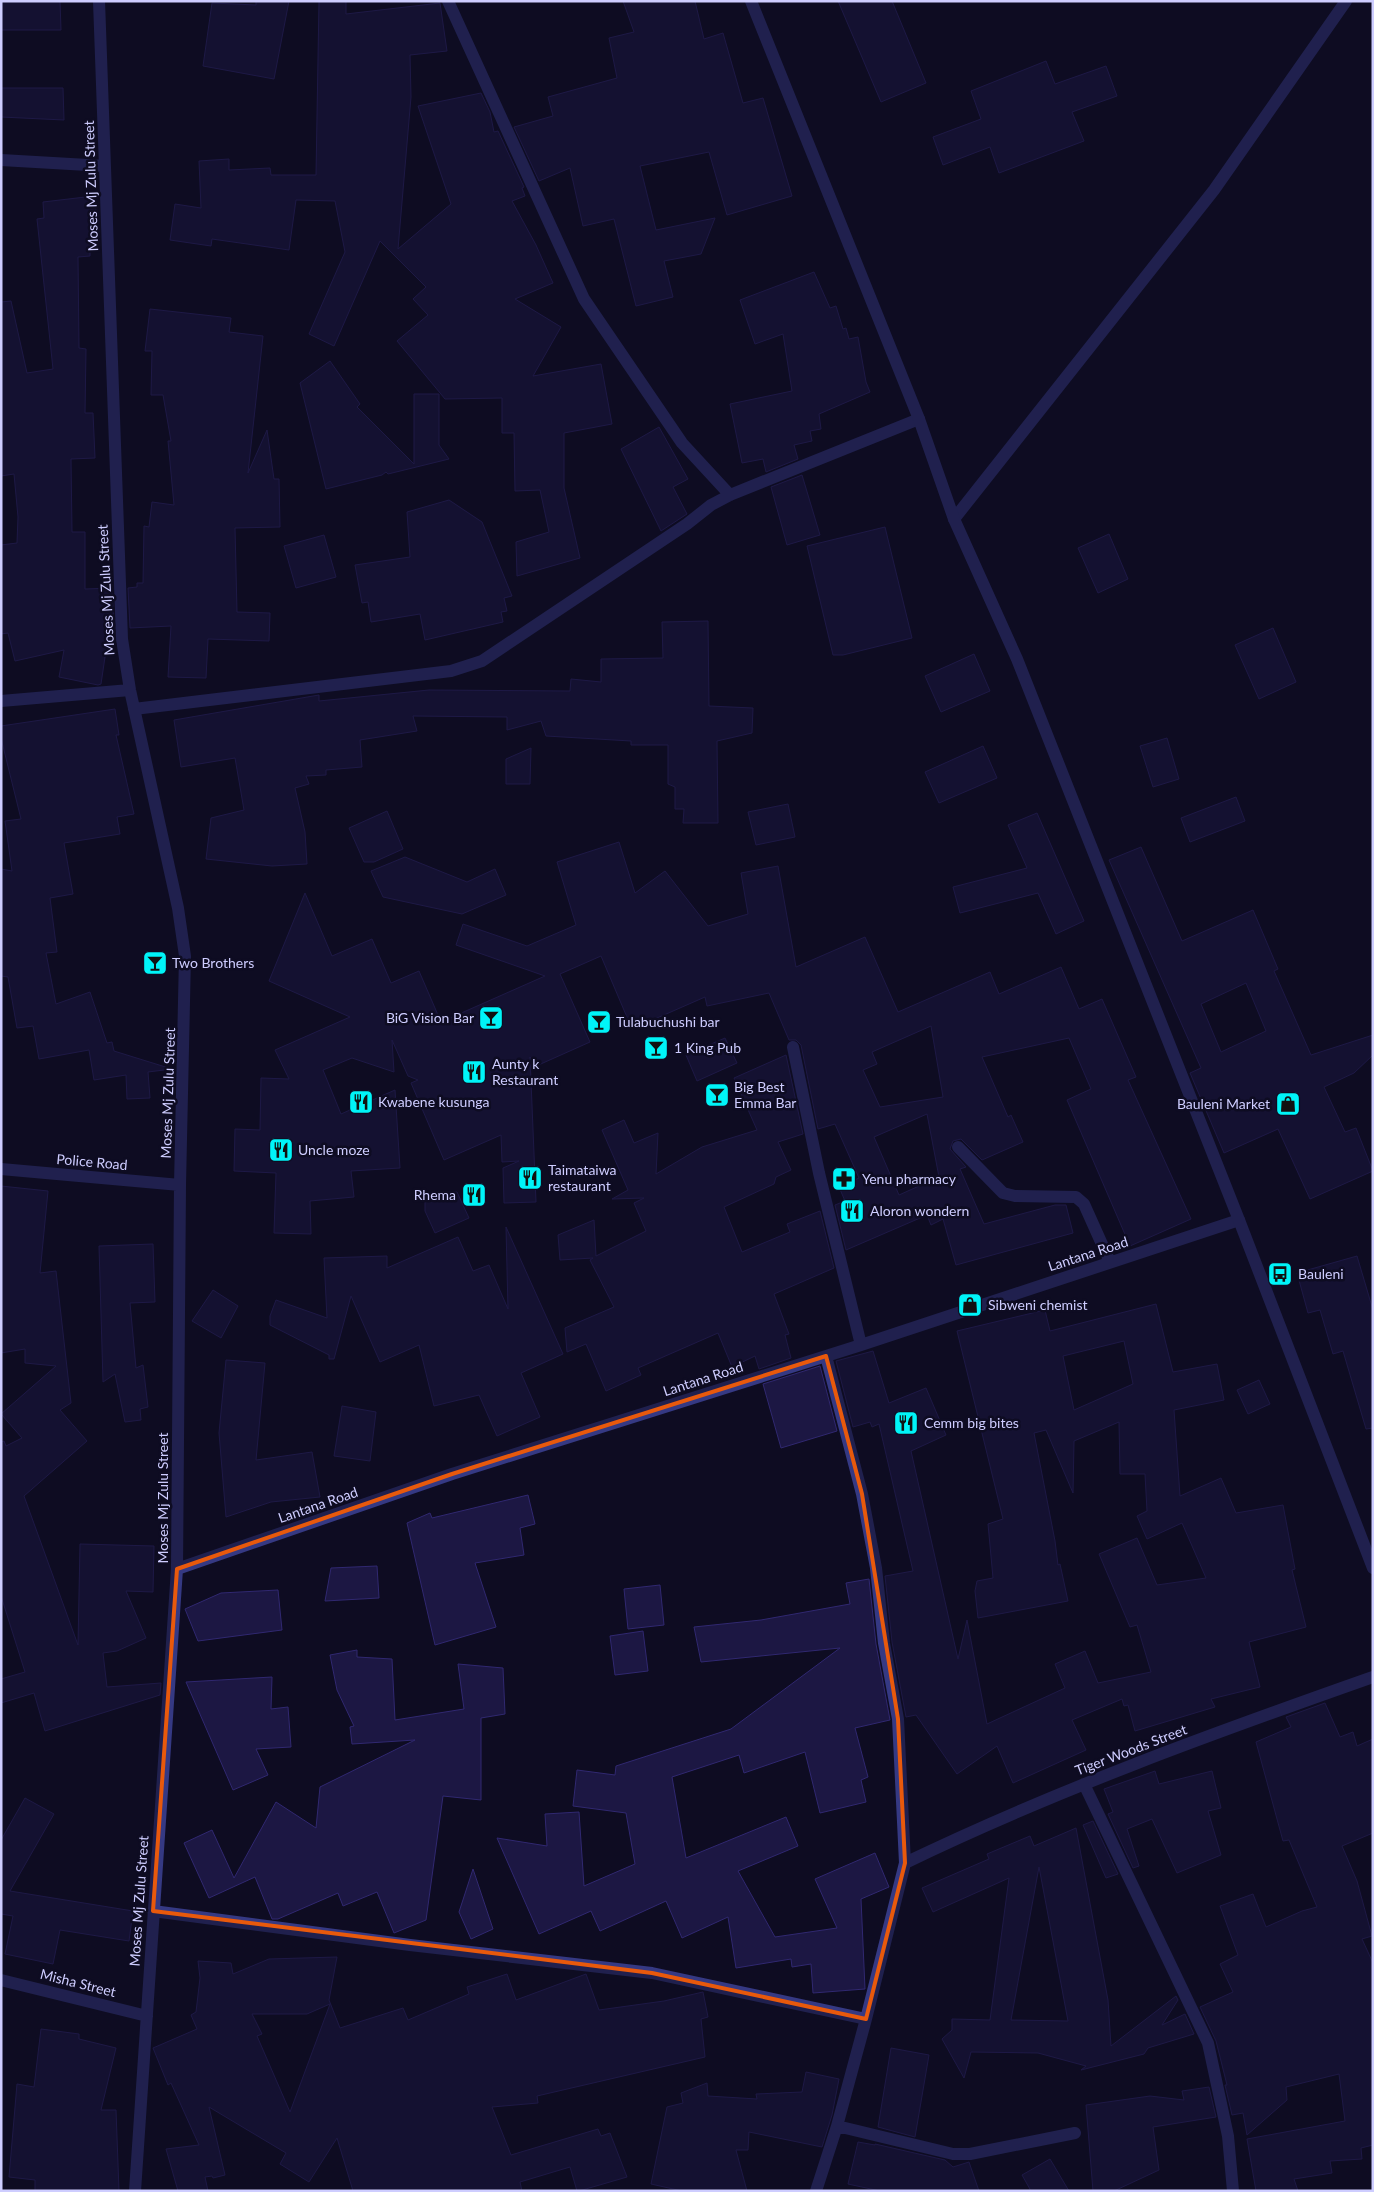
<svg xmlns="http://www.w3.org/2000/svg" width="1374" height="2192" viewBox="0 0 1374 2192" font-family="Lato,sans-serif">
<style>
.building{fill:#1c1743;stroke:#302870;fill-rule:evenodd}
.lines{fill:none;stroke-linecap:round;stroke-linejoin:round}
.minor{stroke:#353983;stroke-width:12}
.tertiary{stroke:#353983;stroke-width:12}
.marked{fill:none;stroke:#e8590c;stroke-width:4;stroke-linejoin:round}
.labels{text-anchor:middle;stroke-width:5;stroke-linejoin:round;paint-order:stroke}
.street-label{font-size:14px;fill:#cecdff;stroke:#0e0c22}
.poi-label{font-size:14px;fill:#cecdff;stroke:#0e0c22;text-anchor:start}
</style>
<rect width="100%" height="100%" fill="#0e0c22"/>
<!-- building -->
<path class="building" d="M1 1H60L61 30H1Z
M256 1H289L274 79 203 66 212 3 256 5Z
M319 1H346V14L440 3 447 51 410 55 411 97 398 249 451 204 418 106 481 93 490 112 494 132 498 131 524 187 522 188 525 196 512 201 536 245 553 283 515 299 561 327 533 376 601 364 612 424 564 433V488L580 558 517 576 516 542 549 532 540 490 515 491 514 433H502V398L445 399 397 341 428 315 413 299 426 287 380 241 334 346 309 334 345 252 335 201 296 200 289 250 212 239 211 246 170 240 175 204 201 208 199 161 229 159V170L270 168 271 175H316Z
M623 1H695L704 39 723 33 743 103 763 98 792 196 727 215 709 152 640 166 656 230 715 218 701 254 664 261 673 297 636 306 614 219 583 226 570 168 539 181 514 127 553 116 548 97 617 78 609 38 634 32Z
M838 1H892L926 83 881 102Z
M1046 61 1055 84 1106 66 1117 96 1072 112 1084 141 999 173 990 147 943 165 933 137 981 119 971 91Z
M1 88H63L64 120 1 117Z
M94 196 99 233 90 234V256L78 257 79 348 86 349 85 413H93L95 458 71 459 72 532H85V589L112 588 114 630H109L101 684 98 685 59 677 64 650 15 661 8 633 1 634V545L17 543 18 517 14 474 1 476V302L11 301 27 373 53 369 37 219 44 218 43 202Z
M814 272 830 308 836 306 843 329 846 328 849 339 858 337 866 382 870 392 819 414 821 429 810 431 812 441 794 445 798 459 766 472 763 459 742 463 730 404 792 391 783 334 755 344 740 300Z
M150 309 231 318 229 332 263 336 248 473 267 430 274 479H279L280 527 235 528 237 612 270 613 269 641 208 639 206 678 168 677 171 626 130 628 128 588 137 587V583H143L144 526 149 527 152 502 174 505 168 441H171L163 395H151L152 351H145Z
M330 361 360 404 357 407 414 464V394H439V445L449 459 388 474 386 472 382 475 326 489 300 383Z
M659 427 688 479 673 487 687 514 661 531 621 449Z
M802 475 820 535 787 545 771 487Z
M449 500 482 522 512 596 504 598 507 611 501 612 503 622 425 640 420 614 371 622 368 602 362 603 355 565 410 557 407 512Z
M885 527 912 638 843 655H833L807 546Z
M1109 534 1128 579 1098 593 1078 548Z
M324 535 336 577 296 588 284 546Z
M708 621 709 706 753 708 752 733 717 741 718 823H683L684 809H675V787L668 784V745H631V741L546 736 541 721 507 730V717L413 716 417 731 360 740 362 767 326 770V775L306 776 309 784 295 788 305 832 307 864 272 866 206 859 211 818 244 810 235 758 181 767 174 720 319 695V701L429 690 570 691 571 679 601 682V659L663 658 662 622Z
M1273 628 1296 682 1259 699 1235 645Z
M974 654 990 691 941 712 925 676Z
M115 709 119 735H116L134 814 117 817 120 834 64 843 73 894 50 898 57 952 46 953 56 1004 90 992 107 1043 112 1042 114 1051 172 1069 148 1072 150 1098 127 1099 126 1075 94 1080 89 1050 39 1059 33 1026 17 1028 8 977 1 976V869L12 871 5 821 21 819 1 738V726Z
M1167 738 1179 779 1153 787 1140 746Z
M983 746 997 778 939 803 925 772Z
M531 748 530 784H506V759Z
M1236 797 1245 821 1190 842 1181 818Z
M788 804 795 837 756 845 748 812Z
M387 811 403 849 374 862H364L349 828Z
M1037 813 1084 921 1056 934 1038 893 960 913 953 887 1027 868 1008 825Z
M619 842 635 893 665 871 708 926 748 914 741 873 778 866 796 967 865 937 898 1012 990 972 999 994 1061 967 1079 1009 1102 999 1136 1077 1128 1080 1191 1219 1130 1246 1067 1100 1091 1089 1069 1038 982 1057 1008 1117 1011 1115 1023 1142 982 1160 961 1139 953 1141 950 1149 966 1167 960 1169 984 1224 1055 1205H1066L1073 1233 956 1265 943 1219 931 1225 927 1215 846 1250 835 1205 845 1201 839 1187 859 1178 835 1124 818 1129 801 1045 796 1040H789L769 993 707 1006 705 997 632 1029 601 956 560 974 590 1042 534 1067 530 1057 536 1202 504 1203 503 1168 519 1161 502 1162 501 1135 444 1160 411 1083 418 1080 408 1076 392 1040 394 1072 352 1058 323 1070 341 1114 395 1090 400 1168 351 1171 354 1197 310 1201 311 1234 274 1233 276 1173 234 1171 235 1129 260 1130 261 1078 289 1079 275 1050 350 1017 269 981 305 893 332 956 372 939 391 983 419 971 441 1022 545 976 456 945 463 924 527 946 576 925 557 862ZM931 1026 943 1097 880 1107 863 1070 877 1064 872 1052ZM927 1114 939 1177 899 1195 874 1137Z
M1141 847 1182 941 1253 910 1278 969 1274 971 1311 1055 1373 1035V1055L1354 1073 1324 1087 1345 1132 1356 1128 1373 1171 1310 1199 1278 1129 1224 1153 1190 1073 1201 1068 1109 860ZM1246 983 1266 1031 1221 1052 1201 1004Z
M405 857 467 882 495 869 506 895 462 914 383 897 371 871Z
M725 1038 737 1063 697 1081 686 1055Z
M786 1055 803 1134 778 1142 791 1170 776 1177 774 1184 724 1207 742 1252 790 1232 787 1224 820 1211 834 1268 774 1294 789 1334 785 1335 791 1358 759 1369 755 1356 732 1367 718 1333 638 1368 641 1375 606 1391 586 1344 567 1352 565 1328 614 1307 590 1260 593 1258 560 1260 558 1235 594 1220 596 1256 646 1231 634 1203 644 1198 612 1199 628 1190 602 1130 624 1120 634 1143 658 1133 656 1174 702 1147 757 1130 734 1078Z
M1 1186 48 1191 40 1273 56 1271 71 1403 60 1410 87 1441 24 1496 78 1645 80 1544 154 1546 153 1592 126 1591 146 1638 117 1651 103 1653 107 1687 161 1683 160 1695 45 1731 34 1693 1 1703V1679L25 1672 1 1596V1442L4 1441 6 1446 22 1438 1 1414 56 1366 25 1363V1349L1 1353Z
M448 1192H457L469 1218 435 1233 425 1211V1201Z
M506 1227 563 1354 521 1373 540 1417 497 1436 479 1395 434 1406 419 1345 380 1362 351 1296 334 1359H329V1355L270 1325V1316L276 1300 327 1318 324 1258 387 1256V1268L458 1237 473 1271 489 1265 508 1309Z
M153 1244 155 1302 130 1303 136 1368 143 1365 148 1407 140 1409 141 1420 125 1422 115 1374 103 1382 99 1246Z
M1357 1256 1373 1310V1428L1366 1429 1343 1351 1333 1354 1320 1310 1308 1313 1297 1273Z
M213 1290 238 1306 221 1338 192 1321Z
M1156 1304 1173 1372 1217 1364 1224 1400 1174 1410 1180 1496 1221 1478 1236 1513 1283 1505 1295 1569 1292 1570 1306 1627 1249 1642 1260 1687 1211 1699 1215 1707 1135 1731 1128 1705 1124 1706 1122 1699 1072 1720 1086 1750 1013 1783 997 1746 957 1774 916 1715 906 1717 892 1642 885 1576 913 1571 879 1424 872 1427 870 1422 853 1427 836 1361 873 1351 889 1403 926 1388 946 1435 911 1451 958 1659 967 1620 987 1724 1065 1688 1055 1664 1085 1651 1098 1683 1151 1672 1137 1625 1130 1627 1099 1554 1137 1538 1157 1585 1206 1578 1182 1523 1147 1539 1137 1516 1147 1511 1145 1474H1120L1119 1422 1074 1441 1073 1493 1046 1430 1034 1433 1055 1541 1058 1565 1060 1564 1068 1601 978 1618 975 1591 977 1581 993 1578 988 1524 1003 1519 957 1331 1045 1310 1050 1331ZM1124 1341 1133 1384 1074 1410 1063 1356Z
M226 1360 265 1363 256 1460 312 1452 320 1497 271 1502 226 1517 219 1433Z
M820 1366 837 1431 781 1448 763 1384Z
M1259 1380 1270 1404 1248 1414 1237 1390Z
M342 1406 376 1412 370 1461 334 1456Z
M528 1495 535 1524 520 1528 524 1555 475 1563 496 1627 435 1645 407 1523 430 1513 432 1518Z
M377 1566 379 1598 325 1601 331 1568Z
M869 1579 876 1644 890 1720 855 1728 868 1777 861 1780 866 1802 820 1813 805 1752 744 1773 739 1755 672 1777 686 1858 786 1817 798 1846 738 1871 775 1937 837 1928 815 1879 875 1853 889 1887 861 1899 865 1989 813 1993 811 1964 792 1967 791 1959 736 1968 728 1917 682 1938 666 1901 600 1931 591 1911 539 1934 497 1838 547 1846 545 1814 579 1812 584 1886 635 1864 626 1813 573 1806 577 1770 615 1775 616 1766 731 1729 840 1648 701 1662 694 1627 761 1620 850 1604 846 1583Z
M660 1585 664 1625 628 1629 624 1589Z
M278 1590 282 1630 198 1641 185 1609 221 1593Z
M643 1631 648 1671 615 1675 610 1636Z
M357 1650V1657L392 1659 395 1720 464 1709 458 1664 503 1668 505 1714 481 1718V1800L443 1796 426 1920 394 1933 377 1892 343 1906 338 1893 278 1919H272L255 1877 209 1898 184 1843 212 1830 234 1878 276 1802 316 1828 320 1787 415 1740 352 1744 350 1727 354 1726 337 1690 330 1655Z
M272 1677 271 1709 288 1707 291 1747 256 1749 268 1775 233 1790 186 1682Z
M1325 1703 1340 1737 1353 1732 1357 1746 1373 1739V1833L1342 1846 1357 1881 1372 1936 1362 1939 1373 1963V2145L1361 2148 1362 2159 1330 2161 1332 2173 1294 2179 1298 2191H1256L1247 2139 1345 2121 1339 2074 1286 2087 1287 2100 1247 2135 1243 2113 1232 2115 1225 2085H1227L1216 2041 1200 2007 1233 1992 1220 1964 1238 1955 1220 1906 1253 1894 1266 1927 1302 1911 1317 1907 1289 1840 1283 1841 1256 1742 1291 1727 1286 1717Z
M1155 1771 1159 1784 1212 1771 1221 1808 1208 1811 1221 1855 1177 1873 1152 1819 1127 1829 1139 1866 1133 1868 1108 1814 1113 1812 1104 1789Z
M25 1798 54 1814 10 1891 133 1911 129 1941 60 1930 53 1964 5 1954 13 1916 1 1914V1840Z
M1093 1821 1118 1874 1106 1878 1083 1825Z
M1076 1828 1108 2000 1111 2046 1176 1996 1178 2000 1162 2025 1185 2014 1194 2034 1148 2048 1144 2054 1081 2070 1086 2066 1038 2053 971 2052 964 2078 942 2039 952 2030V2019L990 2020 1009 1878 933 1912 922 1888 989 1859 987 1854 1030 1836 1034 1846ZM1039 1867 1068 2021 1011 2020Z
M473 1869 493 1929 471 1939 459 1912Z
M337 1957 329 2000 340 2028 403 2008 408 2020 469 1994 467 1987 507 1974 516 2000 586 1974 599 2010 664 2001 703 1992 708 2017 701 2019 705 2057 537 2096 538 2103 492 2107 511 2155 598 2129 601 2136 610 2133 627 2177 579 2191H577L570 2167 520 2182 522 2191H353L337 2138 309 2182 280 2164 286 2153 209 2107 225 2175 213 2178 212 2176 205 2177 208 2191H178L166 2149 199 2145 171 2083 168 2085 153 2048 197 2029 191 2015 196 2012 200 1978 198 1961 231 1963 233 1974 269 1959ZM330 2004 290 2112 257 2036 262 2034 252 2014H307Z
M41 2029 79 2034V2039L116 2048 101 2110H116L119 2191H35V2180L9 2177 17 2084 34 2087Z
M891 2048 929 2055 915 2137 878 2127Z
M806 2072 839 2079 832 2115 822 2147 749 2132 748 2150H736L747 2191H682L651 2184 667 2107 683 2103 681 2093 707 2083 708 2096 757 2099 756 2094 802 2092Z
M1209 2087 1216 2117 1153 2127 1159 2170 1114 2191H1093L1086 2105 1150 2096 1184 2100 1182 2091Z
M858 2142 875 2145V2144L945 2160 953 2167 969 2162 979 2191H880L848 2184Z
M1050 2159 1069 2191H1031L1022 2175Z"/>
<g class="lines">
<!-- minor -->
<path class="minor" d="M99 1 122 639 130 690 178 908 185 956 180 1185 177 1569 135 2191
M448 1 584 299 682 443 730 495
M1 160 105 166
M954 519 1214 190 1346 1
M1 701 130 690
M134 709 451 671 482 661 687 524 711 505 730 495 919 419
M793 1047 819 1173 861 1345
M958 1147 1003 1193 1015 1196 1076 1197 1084 1204 1110 1262
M1 1169 180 1185
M177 1569 452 1474 861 1345 1239 1220
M1084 1784 1208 2043 1228 2136 1233 2191
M905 1863C1056 1790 1214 1733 1373 1677
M153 1911 410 1945 652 1973 866 2019
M1 1980 147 2016
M837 2126 953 2154H970L1075 2133
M816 2191 837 2126 866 2019 905 1863 898 1719 884 1643 876 1568 862 1494 826 1356"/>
<!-- tertiary -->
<path class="tertiary" d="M751 1 919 419 954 519 1017 659 1239 1220 1373 1568"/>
</g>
<!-- marked area -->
<path d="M0 0H1374V2192H0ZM826 1356 862 1494 898 1719 905 1863 866 2019 652 1973 153 1911 177 1569 452 1474Z" fill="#0e0c22" fill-opacity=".55" fill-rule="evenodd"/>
<path class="marked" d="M826 1356 862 1494 898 1719 905 1863 866 2019 652 1973 153 1911 177 1569 452 1474Z"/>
<!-- icons -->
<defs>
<symbol id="bar-square" viewBox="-11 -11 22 22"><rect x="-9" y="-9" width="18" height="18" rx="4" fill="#00f4f8" stroke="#0e0c22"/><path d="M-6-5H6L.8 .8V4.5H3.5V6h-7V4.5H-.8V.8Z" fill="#111"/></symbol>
<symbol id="restaurant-square" viewBox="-11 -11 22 22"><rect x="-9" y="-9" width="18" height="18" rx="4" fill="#00f4f8" stroke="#0e0c22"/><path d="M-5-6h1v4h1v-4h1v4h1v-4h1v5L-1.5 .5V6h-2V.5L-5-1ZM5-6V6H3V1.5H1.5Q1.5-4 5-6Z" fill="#111"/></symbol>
<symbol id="shop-square" viewBox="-11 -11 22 22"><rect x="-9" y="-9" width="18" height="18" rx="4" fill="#00f4f8" stroke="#0e0c22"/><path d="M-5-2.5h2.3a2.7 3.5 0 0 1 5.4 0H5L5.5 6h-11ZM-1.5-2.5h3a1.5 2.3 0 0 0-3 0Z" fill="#111"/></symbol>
<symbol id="pharmacy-square" viewBox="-11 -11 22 22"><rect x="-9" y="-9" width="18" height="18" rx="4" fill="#00f4f8" stroke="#0e0c22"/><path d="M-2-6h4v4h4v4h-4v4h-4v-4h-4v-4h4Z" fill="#111"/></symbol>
<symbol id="bus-square" viewBox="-11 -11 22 22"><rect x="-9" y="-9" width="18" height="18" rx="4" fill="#00f4f8" stroke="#0e0c22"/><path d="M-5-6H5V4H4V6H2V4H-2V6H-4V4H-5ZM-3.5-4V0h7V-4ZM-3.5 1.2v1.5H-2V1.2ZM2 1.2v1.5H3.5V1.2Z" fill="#111"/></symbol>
</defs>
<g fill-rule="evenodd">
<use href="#bar-square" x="141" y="949" width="28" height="28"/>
<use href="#bar-square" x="477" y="1004" width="28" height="28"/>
<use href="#bar-square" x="585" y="1008" width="28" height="28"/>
<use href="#bar-square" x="642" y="1034" width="28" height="28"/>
<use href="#restaurant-square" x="460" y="1058" width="28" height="28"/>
<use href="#bar-square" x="703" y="1081" width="28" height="28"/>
<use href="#restaurant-square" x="347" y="1088" width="28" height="28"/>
<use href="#shop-square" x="1274" y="1090" width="28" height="28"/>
<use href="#restaurant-square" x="267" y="1136" width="28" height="28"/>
<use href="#restaurant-square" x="516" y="1164" width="28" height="28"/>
<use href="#pharmacy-square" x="830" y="1165" width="28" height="28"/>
<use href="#restaurant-square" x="460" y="1181" width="28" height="28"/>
<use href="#restaurant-square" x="838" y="1197" width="28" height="28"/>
<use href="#bus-square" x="1266" y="1260" width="28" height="28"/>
<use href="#shop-square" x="956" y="1291" width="28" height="28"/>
<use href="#restaurant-square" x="892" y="1409" width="28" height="28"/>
</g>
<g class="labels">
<!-- street labels -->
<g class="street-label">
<text transform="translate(91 186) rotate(-92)" y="5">Moses Mj Zulu Street</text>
<text transform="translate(106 590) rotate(-93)" y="5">Moses Mj Zulu Street</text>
<text transform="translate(168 1093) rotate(-88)" y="5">Moses Mj Zulu Street</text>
<text transform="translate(92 1162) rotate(5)" y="5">Police Road</text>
<text transform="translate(1088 1254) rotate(-18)" y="5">Lantana Road</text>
<text transform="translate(703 1379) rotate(-18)" y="5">Lantana Road</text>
<text transform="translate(163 1498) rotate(-90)" y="5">Moses Mj Zulu Street</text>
<text transform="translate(318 1505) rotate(-19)" y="5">Lantana Road</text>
<text transform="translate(1131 1750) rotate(-21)" y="5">Tiger Woods Street</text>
<text transform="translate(139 1901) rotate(-86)" y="5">Moses Mj Zulu Street</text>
<text transform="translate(78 1983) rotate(14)" y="5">Misha Street</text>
</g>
<!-- poi labels -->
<g class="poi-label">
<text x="172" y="968">Two Brothers</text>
<text x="474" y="1023" text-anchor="end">BiG Vision Bar</text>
<text x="616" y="1027">Tulabuchushi bar</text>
<text x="674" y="1053">1 King Pub</text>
<text x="492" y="1069">Aunty k<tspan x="492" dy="16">Restaurant</tspan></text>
<text x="734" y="1092">Big Best<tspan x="734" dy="16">Emma Bar</tspan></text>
<text x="378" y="1107">Kwabene kusunga</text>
<text x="1270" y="1109" text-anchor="end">Bauleni Market</text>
<text x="298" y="1155">Uncle moze</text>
<text x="548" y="1175">Taimataiwa<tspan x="548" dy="16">restaurant</tspan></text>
<text x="862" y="1184">Yenu pharmacy</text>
<text x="456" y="1200" text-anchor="end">Rhema</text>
<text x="870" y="1216">Aloron wondern</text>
<text x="1298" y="1279">Bauleni</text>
<text x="988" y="1310">Sibweni chemist</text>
<text x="924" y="1428">Cemm big bites</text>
</g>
</g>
<!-- border -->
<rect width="1374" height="2192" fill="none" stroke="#cecdff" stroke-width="5"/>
</svg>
